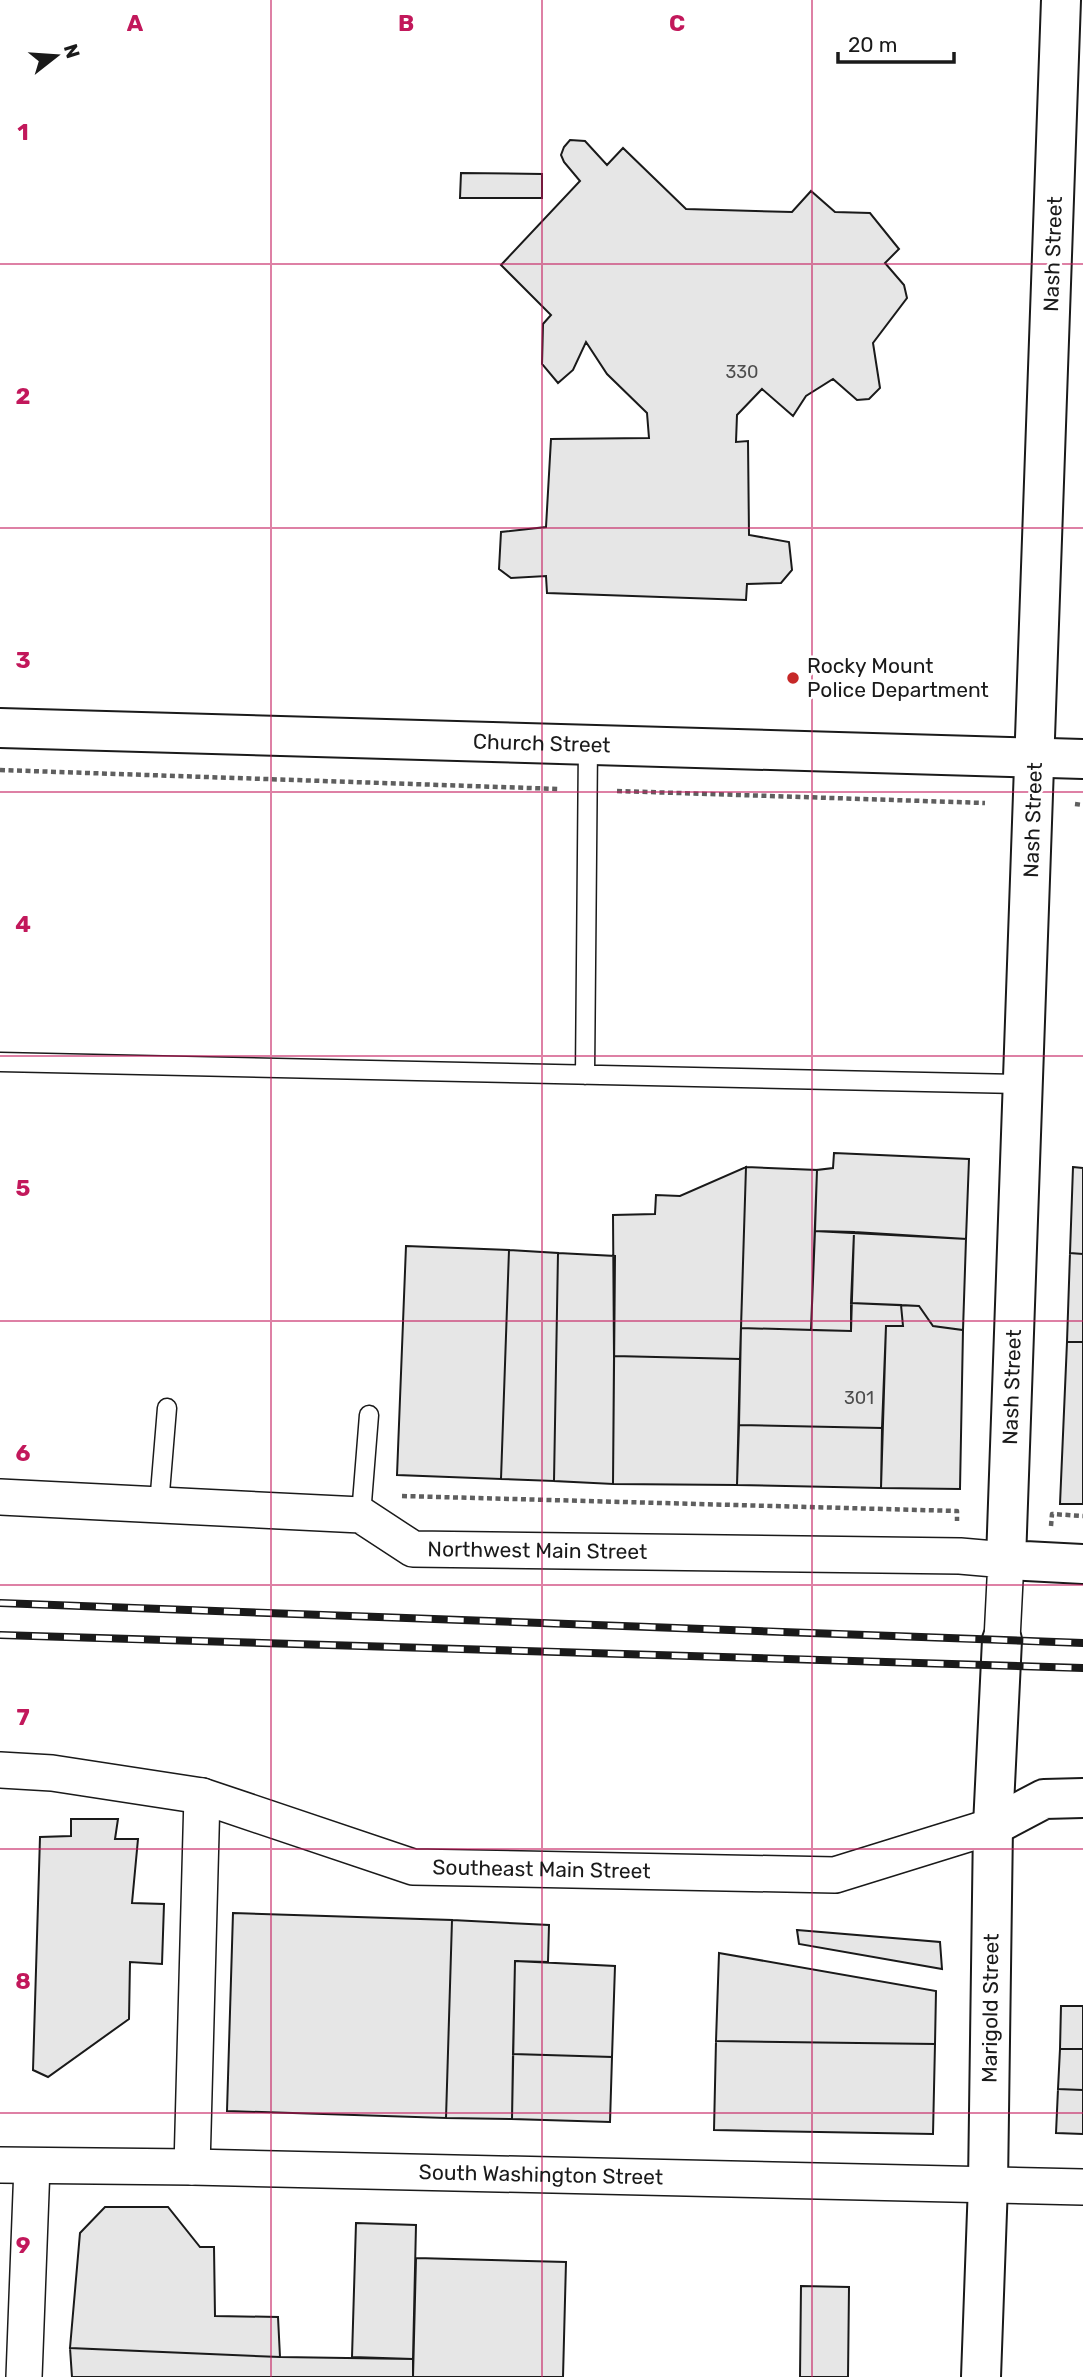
<svg xmlns="http://www.w3.org/2000/svg" width="1083" height="2377" viewBox="0 0 1083 2377" font-family="Rubik,sans-serif">
<style>
.building{fill:#e6e6e6;stroke:#1a1a1a;stroke-width:2}
.lines{fill:none;stroke-linecap:round;stroke-linejoin:round}
.service-casing{stroke:#1a1a1a;stroke-width:21}
.minor-casing{stroke:#1a1a1a;stroke-width:38}
.tertiary-casing{stroke:#1a1a1a;stroke-width:42}
.primary-casing{stroke:#1a1a1a;stroke-width:42}
.path{stroke:#5f5f5f;stroke-width:4.5;stroke-dasharray:5 3.5;stroke-linecap:butt}
.service{stroke:#fff;stroke-width:18}
.minor{stroke:#fff;stroke-width:35}
.tertiary{stroke:#fff;stroke-width:38}
.primary{stroke:#fff;stroke-width:38}
.rail-casing{stroke:#1a1a1a;stroke-width:8}
.rail{stroke:#fff;stroke-width:5;stroke-dasharray:16;stroke-linecap:butt}
.grid{fill:none;stroke:#c2185b;stroke-width:2;stroke-opacity:0.55}
.poi-dot{fill:#c62828;stroke:#fff;stroke-width:2.5}
.labels{text-anchor:middle;stroke-width:5;stroke-linejoin:round;paint-order:stroke}
.number-label{font-size:18px;fill:#4d4d4d}
.street-label{font-size:21px;fill:#1a1a1a;stroke:#fff}
.poi-label{font-size:21px;fill:#1a1a1a;stroke:#fff;text-anchor:start}
.grid-label{font-size:23px;text-anchor:middle;font-weight:bold;fill:#c2185b;stroke:#fff;stroke-width:5;stroke-linejoin:round;paint-order:stroke}
</style>
<rect width="100%" height="100%" fill="#fff"/>
<!-- building -->
<path class="building" d="M570 140 585 141 607 165 623 148 686 209 792 212 811 191 835 212 870 213 899 249 885 263 904 285 907 298 873 343 880 388 869 399 857 400 833 379 806 396 793 416 762 389 737 415 736 442 748 441 749 535 789 542 792 570 781 583 747 584 746 600 547 593 546 576 511 578 499 569 501 532 546 527 551 439 649 438 647 413 607 374 586 342 573 370 558 383 542 364 543 324 551 315 501 265 580 181 564 162 561 155 564 147Z
M461 173 542 174V198H460Z
M834 1153 969 1159 966 1239 815 1231 817 1170 833 1168Z
M746 1167 740 1359 614 1356 613 1215 655 1214 656 1195 680 1196Z
M746 1167 817 1170 811 1330 741 1328Z
M1073 1167 1083 1168V1254L1070 1253Z
M815 1231 854 1232 851 1331 811 1330Z
M854 1232 966 1239 963 1330 933 1326 919 1306 851 1303Z
M406 1246 509 1250 501 1479 397 1475Z
M509 1250 558 1253 554 1481 501 1479Z
M558 1253 615 1256 613 1484 554 1481Z
M1070 1253 1083 1254V1342H1067Z
M851 1303 901 1305 903 1326H886L882 1428 739 1425 741 1328 851 1331Z
M901 1305 919 1306 933 1326 963 1330 960 1489 881 1488 886 1326H903Z
M1067 1342H1083V1504H1060Z
M614 1356 740 1359 737 1485 613 1484Z
M739 1425 882 1428 881 1488 737 1485Z
M71 1819H118L115 1839H138L132 1903 164 1904 162 1964 130 1962 129 2019 48 2077 33 2070 40 1837 71 1836Z
M233 1913 452 1920 446 2118 227 2111Z
M452 1920 549 1925 548 1962 515 1961 512 2119 446 2118Z
M797 1930 940 1942 942 1969 799 1944Z
M719 1953 936 1991 935 2044 716 2041Z
M515 1961 615 1966 612 2057 513 2054Z
M1061 2006H1083V2049H1060Z
M716 2041 935 2044 933 2134 714 2130Z
M1060 2049H1083V2090L1058 2089Z
M513 2054 612 2057 610 2122 512 2119Z
M1058 2089 1083 2090V2134L1056 2133Z
M105 2207H168L200 2247H214L215 2316 278 2317 280 2357 70 2348 80 2233Z
M356 2223 416 2225 413 2359 352 2357Z
M416 2258 566 2262 563 2377H413Z
M801 2286 849 2287 848 2377H800Z
M70 2348 280 2357 413 2359V2377H72Z"/>
<g class="lines">
<defs>
<path id="service" d="M0 1062 1023 1084
M585 1075 588 744
M159 1505 167 1408
M361 1515 369 1415"/>
<g id="minor">
<path id="s1" d="M0 1497 361 1515 413 1549 960 1556 1006 1560 1002 1640"/>
<path id="s2" d="M0 1770 52 1773 202 1796 413 1867 835 1875 993 1826"/>
<path id="s3" d="M0 2165 192 2167 1083 2187"/>
<path d="M192 2167 202 1796"/>
<path d="M24 2377 32 2166"/>
</g>
<g id="tertiary">
<path d="M1061 0 1006 1560 1083 1564"/>
<path d="M993 1826 1044 1799 1083 1798"/>
<path id="s4" d="M981 2377 988 2184 993 1826 1002 1640"/>
</g>
<g id="primary">
<path id="s5" d="M0 728 1083 759"/>
</g>
</defs>
<!-- service casing -->
<use href="#service" class="service-casing"/>
<!-- minor casing -->
<use href="#minor" class="minor-casing"/>
<!-- tertiary casing -->
<use href="#tertiary" class="tertiary-casing"/>
<!-- primary casing -->
<use href="#primary" class="primary-casing"/>
<!-- path -->
<path class="path" d="M0 770 559 789
M617 791 985 803
M1075 804 1083 805
M402 1496 957 1511V1521
M1051 1526 1052 1514 1083 1516"/>
<!-- service -->
<use href="#service" class="service"/>
<!-- minor -->
<use href="#minor" class="minor"/>
<!-- tertiary -->
<use href="#tertiary" class="tertiary"/>
<!-- primary -->
<use href="#primary" class="primary"/>
<defs>
<path id="rail" d="M0 1603 1083 1643
M0 1635 1083 1668"/>
</defs>
<!-- rail casing -->
<use href="#rail" class="rail-casing"/>
<!-- rail -->
<use href="#rail" class="rail"/>
</g>
<!-- grid -->
<path class="grid" d="M271 0V2377M542 0V2377M812 0V2377M0 264H1083M0 528H1083M0 792H1083M0 1056H1083M0 1321H1083M0 1585H1083M0 1849H1083M0 2113H1083"/>
<!-- markers -->
<circle class="poi-dot" cx="793" cy="678" r="7"/>
<g class="labels">
<!-- number labels -->
<g class="number-label">
<text x="742" y="378">330</text>
<text x="859" y="1404">301</text>
</g>
<!-- street labels -->
<g class="street-label">
<text transform="translate(1053 254) rotate(-88)" y="7">Nash Street</text>
<text dy="7" stroke="none"><textPath href="#s5" startOffset="542">Church Street</textPath></text>
<text transform="translate(1033 820) rotate(-88)" y="7">Nash Street</text>
<text transform="translate(1012 1387) rotate(-88)" y="7">Nash Street</text>
<text dy="7" stroke="none"><textPath href="#s1" startOffset="548">Northwest Main Street</textPath></text>
<text dy="7" stroke="none"><textPath href="#s2" startOffset="555">Southeast Main Street</textPath></text>
<text dy="7" stroke="none"><textPath href="#s4" startOffset="369">Marigold Street</textPath></text>
<text dy="7" stroke="none"><textPath href="#s3" startOffset="541">South Washington Street</textPath></text>
</g>
<!-- poi labels -->
<g class="poi-label">
<text x="807" y="673">Rocky Mount<tspan x="807" dy="24">Police Department</tspan></text>
</g>
</g>
<g class="grid-label">
<text x="135" y="31">A</text>
<text x="406" y="31">B</text>
<text x="677" y="31">C</text>
<text x="23" y="140">1</text>
<text x="23" y="404">2</text>
<text x="23" y="668">3</text>
<text x="23" y="932">4</text>
<text x="23" y="1196">5</text>
<text x="23" y="1461">6</text>
<text x="23" y="1725">7</text>
<text x="23" y="1989">8</text>
<text x="23" y="2253">9</text>
</g>
<!-- north arrow -->
<g transform="translate(56 56) rotate(73)" stroke="#ffffff" stroke-width="5" paint-order="stroke">
<path d="M0-5L12 26L0 18L-12 26Z" fill="#1a1a1a"/>
<text y="-10" font-size="19" font-weight="bold" text-anchor="middle" fill="#1a1a1a">N</text>
</g>
<!-- scale -->
<path d="M838 52v10h116v-10" fill="none" stroke="#1a1a1a" stroke-width="3.5"/>
<text x="848" y="52" font-size="21" fill="#1a1a1a" stroke="#ffffff" stroke-width="5" paint-order="stroke">20 m</text>
</svg>
